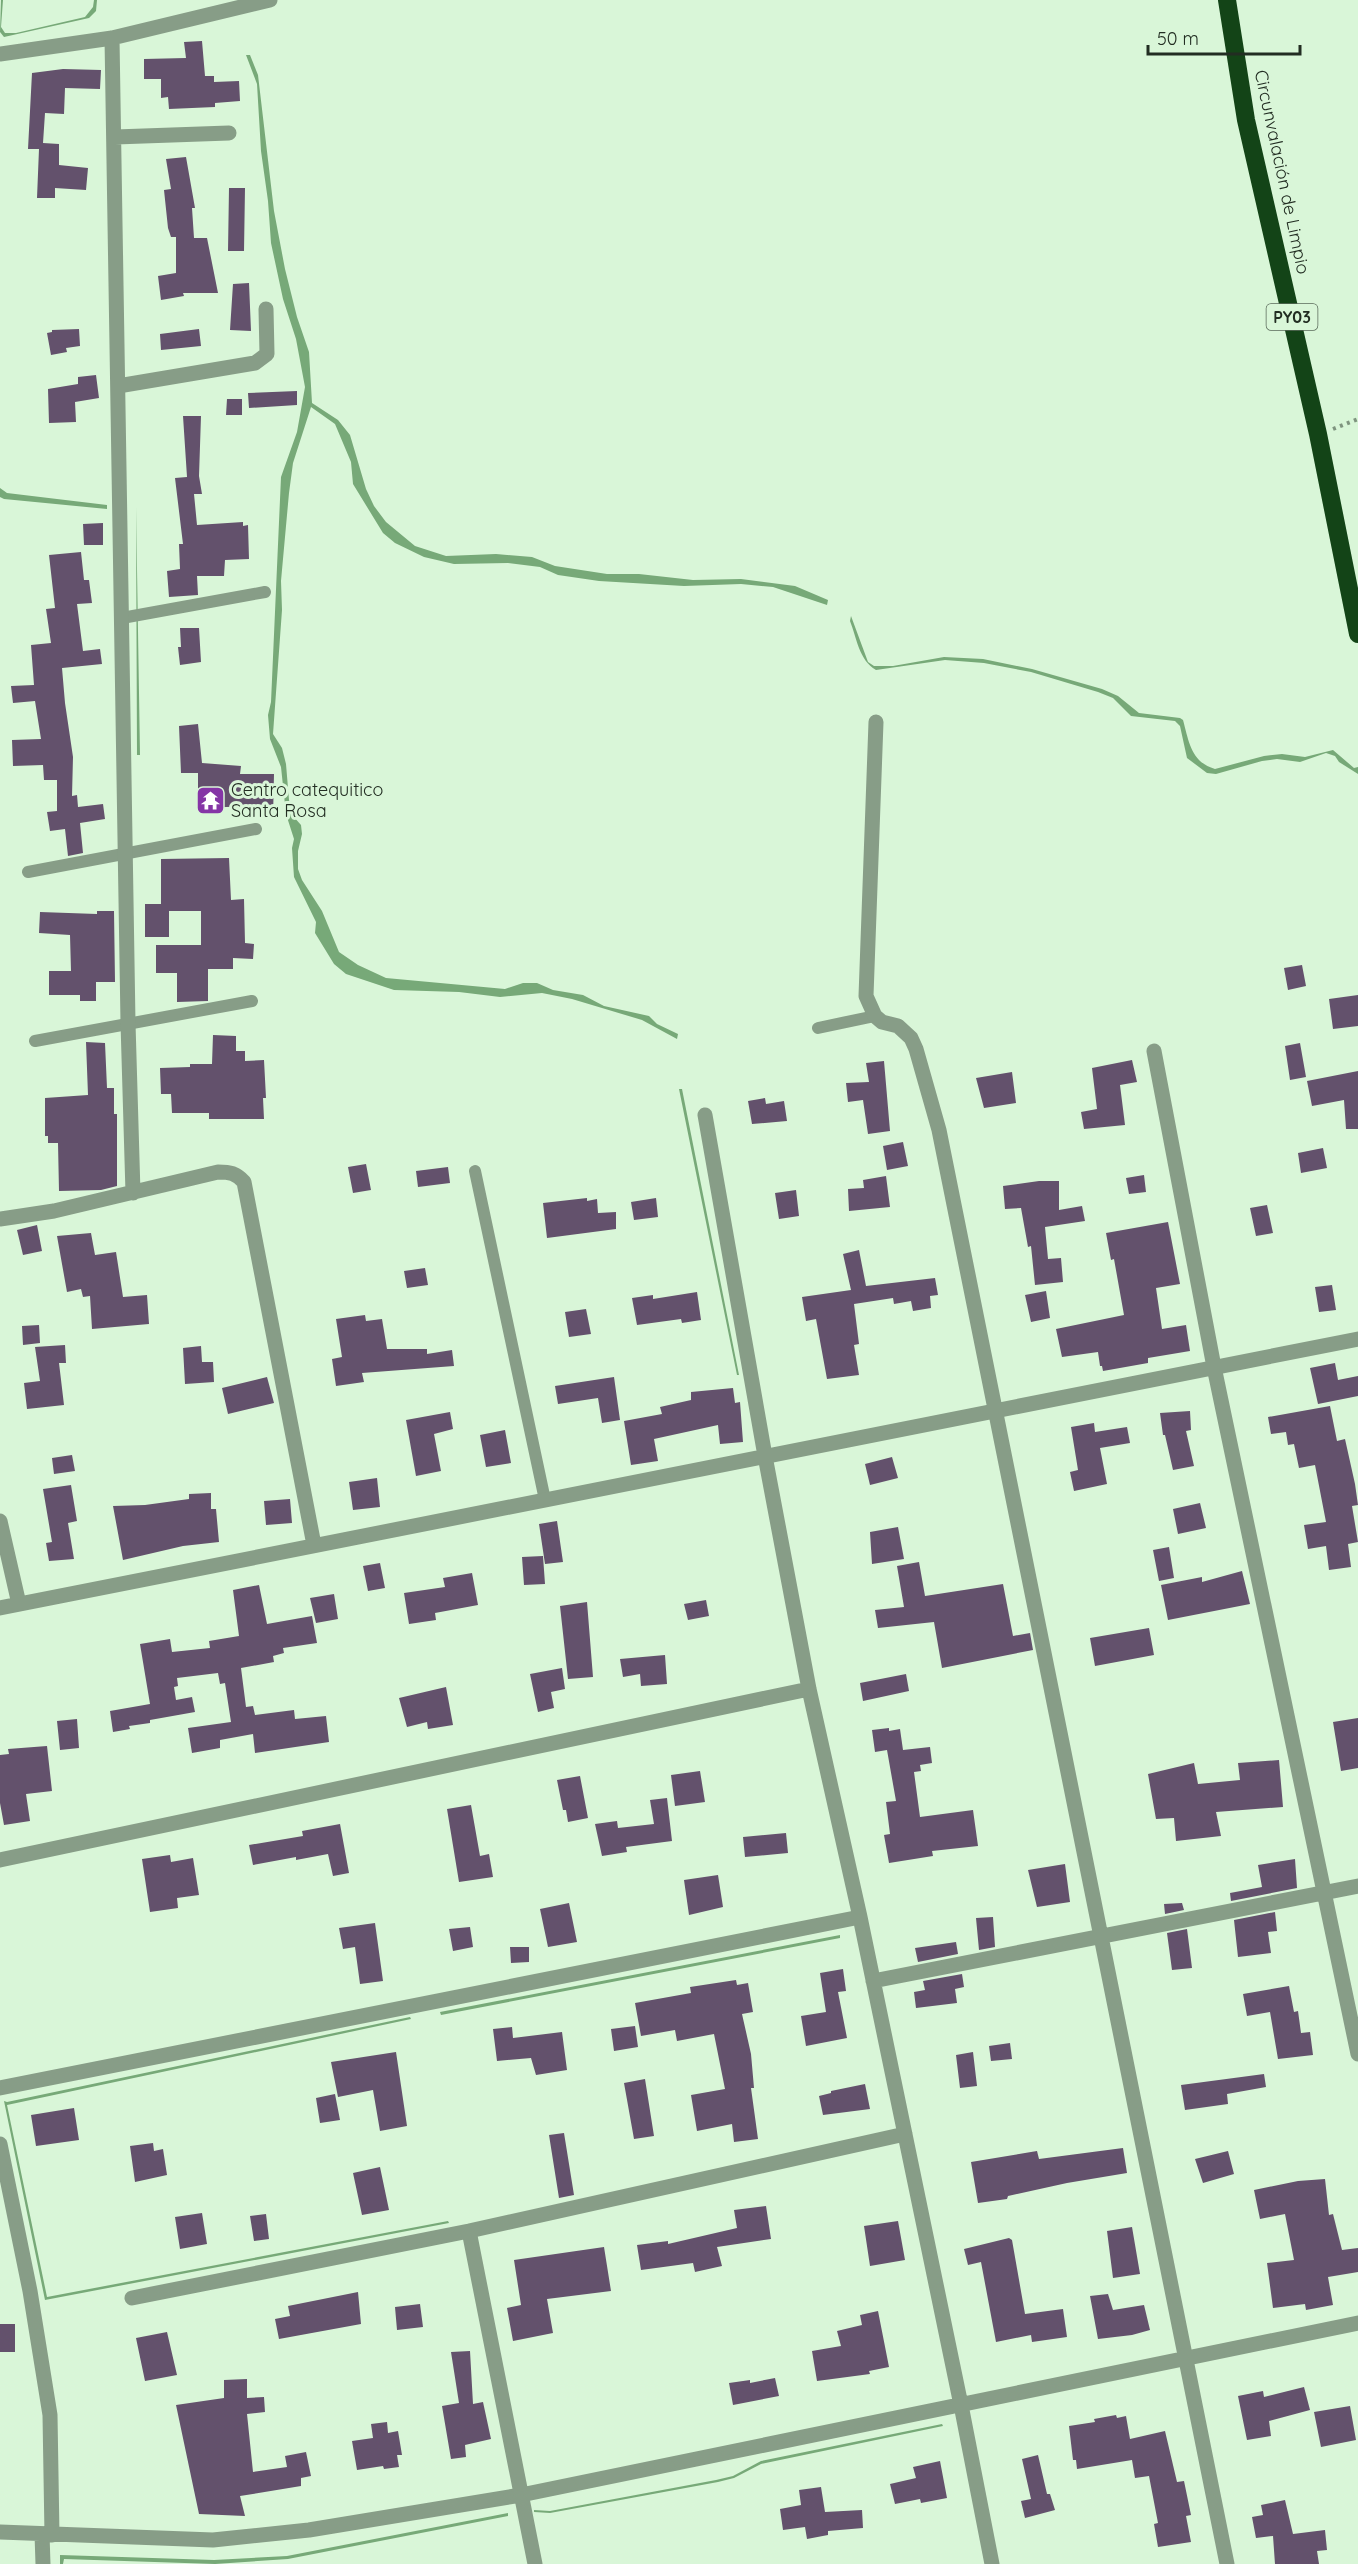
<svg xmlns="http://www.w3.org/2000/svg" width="1358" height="2564" viewBox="0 0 1358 2564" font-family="Quicksand,sans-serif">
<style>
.water{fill:#77a978}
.building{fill:#63516c}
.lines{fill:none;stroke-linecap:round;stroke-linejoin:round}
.path{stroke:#7f947f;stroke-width:4;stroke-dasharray:3 4.5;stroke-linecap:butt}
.lane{stroke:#879d87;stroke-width:12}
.street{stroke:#879d87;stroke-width:15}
.highway{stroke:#134417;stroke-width:18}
.labels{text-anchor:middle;stroke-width:6;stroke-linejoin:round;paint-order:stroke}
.shield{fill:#d9f6d8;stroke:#596959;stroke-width:1.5}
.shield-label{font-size:16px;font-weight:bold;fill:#222d22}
.street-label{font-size:18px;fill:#222d22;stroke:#d9f6d8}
.poi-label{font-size:18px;fill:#222d22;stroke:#d9f6d8;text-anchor:start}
</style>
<rect width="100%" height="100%" fill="#d9f6d8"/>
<!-- water -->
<path class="water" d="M1 0H3L1 27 5 33H16L85 17 93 7 94 0H97L96 11 89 18 4 37 0 32Z
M246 55H250L258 75 274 211 285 269 297 317 309 352 312 403 338 420 350 435 366 489 374 506 386 522 415 546 446 556 496 554 532 557 555 566 607 574H639L693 580 741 579 795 586 828 600 827 605 773 587 741 584 684 586 599 581 558 575 540 567 508 563 454 564 424 557 395 543 383 533 353 484 351 462 335 424 311 407 293 463 289 493 281 581 282 610 273 734 282 748 286 764 289 800 293 816 301 825 302 834 298 851V869L302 880 322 911 339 952 358 965 386 978 505 989 523 983H537L553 990 583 995 604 1006 649 1016 657 1024 678 1034 677 1039 642 1020 572 999 542 993 500 997 459 992 394 990 346 974 334 964 315 933 316 922 294 877 292 848 294 839 286 814 281 767 270 739 268 715 271 702 281 477 297 432 305 387 296 339 283 299 271 243 268 201 261 151 257 84Z
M0 488 7 493 107 505V509L4 499 0 497Z
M136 507 140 755H137Z
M851 616 868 662 874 666H893L944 657 983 659 1032 669 1102 689 1118 696 1139 713 1180 718 1183 720C1189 742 1191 762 1215 769L1264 756 1282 754 1305 757 1333 750 1354 768 1358 767V774L1339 762 1335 756 1326 753 1300 762 1277 759 1262 761 1216 774 1207 773 1187 758 1180 726 1175 721 1131 716 1113 698 1098 692 1031 672 984 663 945 660 876 670C859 660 857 639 850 621Z
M679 1089H682L739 1375H737Z
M840 1935V1938L441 2015 440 2012Z
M410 2017 411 2019 7 2105 47 2297 448 2221 449 2223 45 2300 4 2101 7 2102Z
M942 2424 943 2426 761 2464 734 2478 718 2482 550 2513 534 2512V2510L550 2511 716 2480 733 2476 761 2461Z
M508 2513V2516L288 2559 215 2564 64 2559 63 2564H60V2555L214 2560 287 2556Z"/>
<!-- building -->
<path class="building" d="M202 41 205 76H214V82L239 81 240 101 215 103V107L169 109 168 97 161 98V79H144V59L186 58 184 42Z
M63 69 101 70 100 89 65 88 64 114 45 113 43 143 59 144V165L88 168 86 190 55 188V198H37L39 149H28L32 73Z
M186 157 195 208H192L194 238H207L218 293H183L184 296 161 300 158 276 176 273V237H171L168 228 164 190 171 189 166 159Z
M229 188H245L244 251H228Z
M249 283 251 331 230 330 233 284Z
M79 329 80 346 66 348 67 352 51 355 47 333 52 332V330Z
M199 329 201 346 161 350 160 334Z
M96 375 99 398 75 402 76 422 49 423 48 389 78 384V377Z
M297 391V405L249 408 248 393Z
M227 399H242V415H226Z
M183 416H201L199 476 202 494H194L197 525 243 522V526L248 525 249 559 225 560 224 576H197L198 595 169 597 167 571 180 569 179 544H183L175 478 187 477Z
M103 523V545H84L83 524Z
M81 552 84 580H89L92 603 77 604 83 651 100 649 102 664 62 668 65 703 73 757 72 796 77 795 78 807 103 804 105 819 80 823 83 853 68 856 65 829 50 831 47 812 57 811V780H44L43 765 13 766 12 740 41 739 35 701 13 703 11 686 34 685 31 645 51 643 46 609 55 608 49 555Z
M180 628H199L201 662 180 665 178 647H181Z
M198 724 202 763 241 766 240 774H274L273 818H254L255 806 198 808V773H181L179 726Z
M229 858 231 900 244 899 245 943 254 944 253 959 233 958V969H208V1001L177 1002V973H156V945H201V911H169V937H145V904H161V859Z
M97 911H114L115 982H96V1001H80V995H49V971H71L70 935 39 933 40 912 97 914Z
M1302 965 1306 986 1288 990 1284 968Z
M1358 995V1026L1333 1029 1329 999Z
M213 1035 236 1036V1051H245V1061L264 1060 266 1098H263L264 1119H209V1113H172L171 1094H161L160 1068 190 1067V1064H212Z
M86 1042 105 1043 107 1088H114V1114H117V1186L101 1190 59 1191 58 1143H48V1136H45V1098L88 1095Z
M1300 1043 1306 1077 1290 1080 1285 1046Z
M1132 1060 1137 1082 1120 1085 1125 1125 1084 1129 1081 1112 1097 1109 1092 1068Z
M884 1061 890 1131 868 1134 863 1100 848 1102 846 1083 869 1082 866 1063Z
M1358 1071V1129H1346L1344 1100 1312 1106 1307 1081Z
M1012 1072 1016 1103 984 1108 976 1078Z
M765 1098 766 1104 784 1101 787 1121 752 1124 748 1101Z
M903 1142 908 1166 887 1170 883 1146Z
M1323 1148 1327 1168 1301 1173 1298 1153Z
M366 1164 371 1190 353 1193 348 1167Z
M448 1167 450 1183 418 1187 416 1171Z
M1144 1175 1146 1192 1129 1194 1126 1178Z
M886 1176 890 1207 849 1211 848 1189 864 1188 863 1180Z
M1039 1181H1059V1210L1082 1206 1085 1221 1045 1227 1048 1259 1061 1258 1063 1282 1035 1285 1031 1246 1028 1247 1021 1208 1005 1209 1003 1186Z
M796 1190 799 1216 779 1219 775 1193Z
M587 1198V1201L597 1199 598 1213 616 1212V1229L547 1238 543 1203Z
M656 1198 658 1217 634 1220 631 1202Z
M1267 1205 1273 1233 1256 1236 1250 1208Z
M1168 1222 1180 1284 1156 1288 1162 1329 1186 1325 1190 1351 1148 1358V1363L1103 1371 1102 1366H1100L1098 1352 1062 1357 1056 1329 1124 1315 1114 1259 1111 1260 1106 1233Z
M37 1225 42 1251 23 1255 17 1230Z
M91 1233 95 1255 116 1252 123 1297 147 1295 149 1324 92 1329 90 1296 83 1297 81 1289 67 1292 57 1236Z
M859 1250 866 1286 935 1278 938 1295 930 1296 931 1308 913 1311 911 1301 894 1304 893 1298 854 1304 859 1344 854 1345 859 1375 827 1379 816 1319 806 1321 802 1297 851 1290 843 1254Z
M425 1268 428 1285 407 1288 404 1271Z
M1332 1285 1336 1310 1319 1312 1315 1287Z
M1046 1291 1050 1318 1031 1322 1025 1295Z
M697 1292 701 1320 682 1323 681 1319 637 1325 632 1298 653 1295V1299Z
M586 1309 591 1334 569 1337 565 1312Z
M365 1315 366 1321 382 1319 387 1349H427V1354L452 1350 454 1366 362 1373 364 1382 336 1386 332 1359 342 1357 336 1319Z
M39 1325 40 1343 23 1345 22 1326Z
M65 1345 66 1363H59L64 1405 27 1409 24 1383 40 1381 35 1347Z
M201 1346 202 1362H213L214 1382 185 1384 183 1348Z
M1335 1363 1338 1380 1358 1376V1396L1318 1404 1310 1368Z
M267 1377 274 1403 228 1414 222 1388Z
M614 1377 620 1420 602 1423 598 1398 558 1404 555 1386Z
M733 1388 735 1403 740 1402 743 1442 720 1444 718 1425 654 1439 658 1461 631 1465 624 1421 662 1414 660 1407 691 1400V1392Z
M1330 1406 1337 1441 1345 1439 1355 1484 1358 1505 1352 1506 1358 1542 1348 1544 1351 1567 1329 1570 1326 1546 1308 1549 1304 1525 1326 1522 1315 1465 1299 1468 1294 1444 1288 1445 1286 1432 1271 1434 1268 1417Z
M1190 1411 1191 1430 1186 1431 1194 1466 1173 1470 1165 1435H1163L1160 1413Z
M450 1412 453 1429 434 1434 441 1471 416 1476 406 1420Z
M1094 1423 1095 1432 1127 1427 1130 1443 1100 1448 1107 1484 1074 1491 1070 1472 1078 1470 1071 1427Z
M505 1430 511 1463 486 1467 480 1435Z
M72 1455 75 1471 54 1474 52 1458Z
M892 1457 898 1478 870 1485 865 1464Z
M377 1478 380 1507 353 1510 349 1482Z
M71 1485 77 1521 68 1523 74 1559 49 1561 46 1543 52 1542 43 1489Z
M211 1493V1509H216L219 1542 183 1546 123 1560 113 1506 145 1505 189 1499V1494Z
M290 1499 292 1523 266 1525 264 1501Z
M1200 1503 1206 1528 1178 1534 1173 1509Z
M557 1521 563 1562 545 1564 539 1524Z
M898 1527 904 1559 872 1564 870 1532Z
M1169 1547 1174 1578 1159 1581 1153 1550Z
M543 1556 545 1584 524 1585 522 1557Z
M919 1562 925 1596 1003 1584 1013 1636 1030 1633 1033 1650 942 1668 934 1622 878 1628 875 1610 904 1607 897 1566Z
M380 1563 385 1588 368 1591 363 1566Z
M1242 1571 1250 1604 1168 1620 1161 1585 1202 1577V1582Z
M472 1573 478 1605 435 1613 436 1620 409 1624 404 1593 445 1587 443 1578Z
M259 1585 267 1624 312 1616 317 1643 283 1648 284 1653 273 1656 274 1662 241 1668 246 1707 253 1706 255 1715 294 1710 295 1719 326 1716 329 1742 255 1753 253 1734 220 1740V1748L192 1753 188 1728 231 1722 225 1683 220 1684 218 1673 177 1678 178 1686 174 1687 176 1700 192 1697 195 1712 150 1720V1723L129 1726 130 1729 113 1732 110 1711 150 1704 140 1644 170 1639 172 1652 210 1648 209 1641 239 1636 233 1590Z
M334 1594 338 1619 316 1623 310 1598Z
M706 1600 709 1616 688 1620 684 1604Z
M587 1602 593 1677 568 1679 560 1606Z
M1149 1628 1154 1655 1095 1666 1090 1638Z
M665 1655 667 1684 641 1686 640 1674 623 1677 620 1659Z
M562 1668 565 1689 551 1692 554 1708 538 1712 530 1674Z
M906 1674 909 1691 863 1701 860 1683Z
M446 1687 453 1725 428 1729 427 1722 407 1727 399 1698Z
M1358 1718V1768L1341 1771 1333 1722Z
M77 1719 79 1748 60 1750 57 1721Z
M889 1728V1731L900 1729 903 1750 930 1747 932 1763 920 1765 921 1771 914 1772 920 1817 973 1810 978 1846 932 1851 933 1856 889 1863 884 1835 890 1834 886 1802 896 1801 887 1750 875 1752 872 1730Z
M47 1746 52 1791 26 1794 30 1821 4 1825 0 1803V1755L9 1754 8 1749Z
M1279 1760 1283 1807 1216 1812 1221 1836 1176 1841 1174 1818 1156 1819 1148 1774 1194 1763 1198 1784 1240 1780 1238 1763Z
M700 1771 705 1802 675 1806 671 1775Z
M580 1776 588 1818 568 1822 566 1810H563L557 1780Z
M667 1798 672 1841 626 1847 627 1852 602 1856 595 1824 617 1821 618 1828 654 1824 650 1800Z
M471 1805 480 1856 489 1854 493 1877 459 1882 447 1809Z
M340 1824 349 1873 333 1876 328 1854 296 1860V1857L253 1865 249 1845 303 1836 302 1831Z
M786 1833 788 1853 745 1857 743 1837Z
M170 1855 171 1862 193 1858 199 1895 177 1898 178 1908 150 1912 142 1859Z
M1295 1859 1297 1888 1231 1901 1230 1893 1262 1887 1258 1865Z
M1065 1864 1070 1902 1037 1907 1028 1870Z
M718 1875 723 1907 689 1915 684 1880Z
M569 1903 577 1942 548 1947 540 1909Z
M1182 1903 1184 1910 1165 1914 1164 1904Z
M1275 1912 1277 1931 1268 1932 1271 1953 1238 1957 1234 1920Z
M993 1917 995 1947 979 1950 976 1918Z
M375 1923 383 1981 360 1984 355 1947 343 1949 339 1928Z
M470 1927 473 1947 453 1951 449 1929Z
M1187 1929 1192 1968 1172 1970 1167 1933Z
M956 1942 958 1954 918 1962 915 1948Z
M510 1947H529V1962L511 1963Z
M843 1969 846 1991 838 1992 847 2038 806 2046 801 2016 826 2012 820 1973Z
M962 1974 964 1987 955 1989 957 2003 916 2008 914 1992 925 1990 923 1981Z
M736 1980 737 1985 748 1983 753 2012 742 2014 751 2054 754 2088H751L758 2139 734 2142 732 2124 697 2131 691 2095 725 2089 714 2034 677 2041 675 2030 641 2036 635 2003 691 1993 690 1987Z
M1289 1986 1294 2012 1298 2011 1301 2033 1310 2032 1313 2055 1278 2059 1270 2012 1247 2016 1243 1994Z
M635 2026 638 2047 614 2051 611 2029Z
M512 2027 513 2038 562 2032 567 2070 536 2075 531 2058 497 2061 493 2029Z
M1010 2043 1012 2059 991 2061 989 2046Z
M396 2052 407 2126 380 2131 373 2090 338 2097 331 2062Z
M973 2052 977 2086 960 2088 956 2055Z
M1264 2074 1266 2087 1227 2094 1228 2104 1185 2110 1181 2085Z
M645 2079 654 2136 634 2139 624 2083Z
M865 2084 870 2109 823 2115 819 2096 831 2093V2091Z
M335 2094 340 2120 320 2123 316 2098Z
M74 2108 79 2140 36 2146 31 2115Z
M564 2133 574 2195 559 2198 549 2135Z
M153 2143 154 2151 163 2149 167 2175 135 2182 130 2146Z
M1123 2148 1127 2173 1067 2183 1008 2196 1007 2199 978 2203 971 2162 1037 2151 1039 2159Z
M1228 2151 1234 2174 1203 2183 1195 2159Z
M380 2167 389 2210 362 2215 353 2173Z
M1325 2179 1329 2215 1333 2214 1342 2250 1358 2248V2272L1328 2277 1333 2305 1306 2310 1305 2304 1273 2308 1267 2263 1294 2260 1285 2214 1260 2219 1254 2190 1298 2181Z
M766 2206 771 2239 717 2247 722 2266 695 2272 693 2263 641 2270 637 2245 668 2241V2244L737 2228 734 2210Z
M202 2213 207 2244 180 2249 175 2217Z
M266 2214 269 2239 254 2241 250 2216Z
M898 2221 905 2260 870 2266 864 2226Z
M1132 2227 1140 2274 1113 2278 1107 2231Z
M1009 2238 1012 2240 1025 2314 1063 2309 1067 2337 1032 2342 1031 2335 996 2342 981 2262 968 2265 964 2249Z
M604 2247 611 2291 547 2299 553 2333 513 2341 507 2308 521 2305 514 2260Z
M358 2292 361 2324 279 2339 275 2319 290 2316 288 2306Z
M1108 2294 1113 2310 1144 2305 1150 2330 1132 2335 1098 2339 1090 2296Z
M420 2304 423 2327 397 2330 395 2307Z
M878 2311 889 2367 869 2371 870 2374 817 2381 812 2351 841 2346 837 2331 862 2325 860 2315Z
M0 2324H15V2352H0Z
M167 2332 177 2375 145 2381 136 2338Z
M470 2351 473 2404 483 2402 491 2439 465 2445 466 2457 451 2459 442 2406 459 2403 451 2352Z
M775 2378 779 2396 733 2405 729 2383 750 2380V2383Z
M247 2379V2398L264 2397 265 2412 247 2414 253 2472 287 2467 285 2456 306 2452 311 2476 301 2478V2486L240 2496 245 2516 199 2514 176 2405 224 2398V2380Z
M1304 2387 1310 2410 1269 2421 1271 2436 1247 2440 1238 2396 1263 2391 1264 2397Z
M1350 2406 1356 2440 1321 2447 1314 2412Z
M1116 2415 1117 2418 1126 2416 1130 2439 1165 2431 1177 2482 1184 2481 1191 2515 1186 2516 1191 2542 1158 2547 1154 2524 1158 2523 1149 2476 1135 2478 1132 2460 1077 2469 1076 2460H1073L1069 2426 1095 2422 1094 2419Z
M387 2422 388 2433 398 2431 402 2455H397L399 2467 384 2469 383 2466 357 2470 352 2441 373 2438 371 2424Z
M1038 2455 1047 2494H1050L1055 2510 1025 2518 1021 2501 1031 2499 1022 2459Z
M940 2461 947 2498 921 2503 920 2499 895 2504 890 2484 916 2478 913 2467Z
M821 2487 825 2512 862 2510 863 2528 828 2531V2535L807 2539 805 2527 783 2530 780 2509 801 2505 799 2490Z
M1285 2500 1293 2534 1325 2530 1327 2550 1317 2551 1319 2564H1275L1273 2536 1256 2538 1252 2517 1263 2515 1261 2505Z"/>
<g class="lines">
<!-- path -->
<path class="path" d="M1333 429 1358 419"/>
<!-- lane -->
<path class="lane" d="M122 618 265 592
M28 872 256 829
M818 1028 875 1016
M35 1041 252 1001
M475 1171 545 1500"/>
<!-- street -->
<path class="street" d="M112 38 128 1023 133 1193
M0 54 112 38 270 0
M115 137 229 133
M118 386 255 363 267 354 266 309
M876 722 866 996 875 1016 882 1022 898 1026 911 1038 916 1049 939 1130 1227 2564
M1154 1051 1214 1367 1358 2054
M705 1115 765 1456 809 1689 860 1917 961 2405 992 2564
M0 1219 54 1211 218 1172C230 1172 236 1173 244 1182L314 1545
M0 1521 19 1604
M0 1608 1358 1339
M0 1860 809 1689
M873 1981 1358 1886
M0 2088 860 1917
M0 2144 30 2291 50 2415 52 2535
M469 2231 535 2564
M132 2298 469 2231 905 2134
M0 2532 213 2540 309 2530 521 2495 1358 2323
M42 2534 43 2564"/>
<!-- highway -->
<path class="highway" d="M1227 0 1246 120 1318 434 1358 634"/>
</g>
<!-- icons -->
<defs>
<symbol id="temple-square" viewBox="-11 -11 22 22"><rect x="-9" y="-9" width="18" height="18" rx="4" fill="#8535a6" stroke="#d9f6d8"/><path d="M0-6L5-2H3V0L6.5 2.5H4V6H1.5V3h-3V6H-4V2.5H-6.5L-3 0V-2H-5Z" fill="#fff"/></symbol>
</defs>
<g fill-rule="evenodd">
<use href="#temple-square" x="194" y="784" width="33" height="33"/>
</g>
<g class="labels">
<!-- shield labels -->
<rect class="shield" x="1266.5" y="304" width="51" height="26" rx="4.5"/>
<g class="shield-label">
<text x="1292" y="323">PY03</text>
</g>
<!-- street labels -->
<g class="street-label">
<text transform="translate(1282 172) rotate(78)" y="6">Circunvalación de Limpio</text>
</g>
<!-- poi labels -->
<g class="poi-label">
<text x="231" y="796">Centro catequitico<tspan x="231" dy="21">Santa Rosa</tspan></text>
</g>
</g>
<!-- scale -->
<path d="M1148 45v9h152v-9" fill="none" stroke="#222d22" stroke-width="3"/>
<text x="1157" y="45" font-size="18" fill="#222d22" stroke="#d9f6d8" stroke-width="4.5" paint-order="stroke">50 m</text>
</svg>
